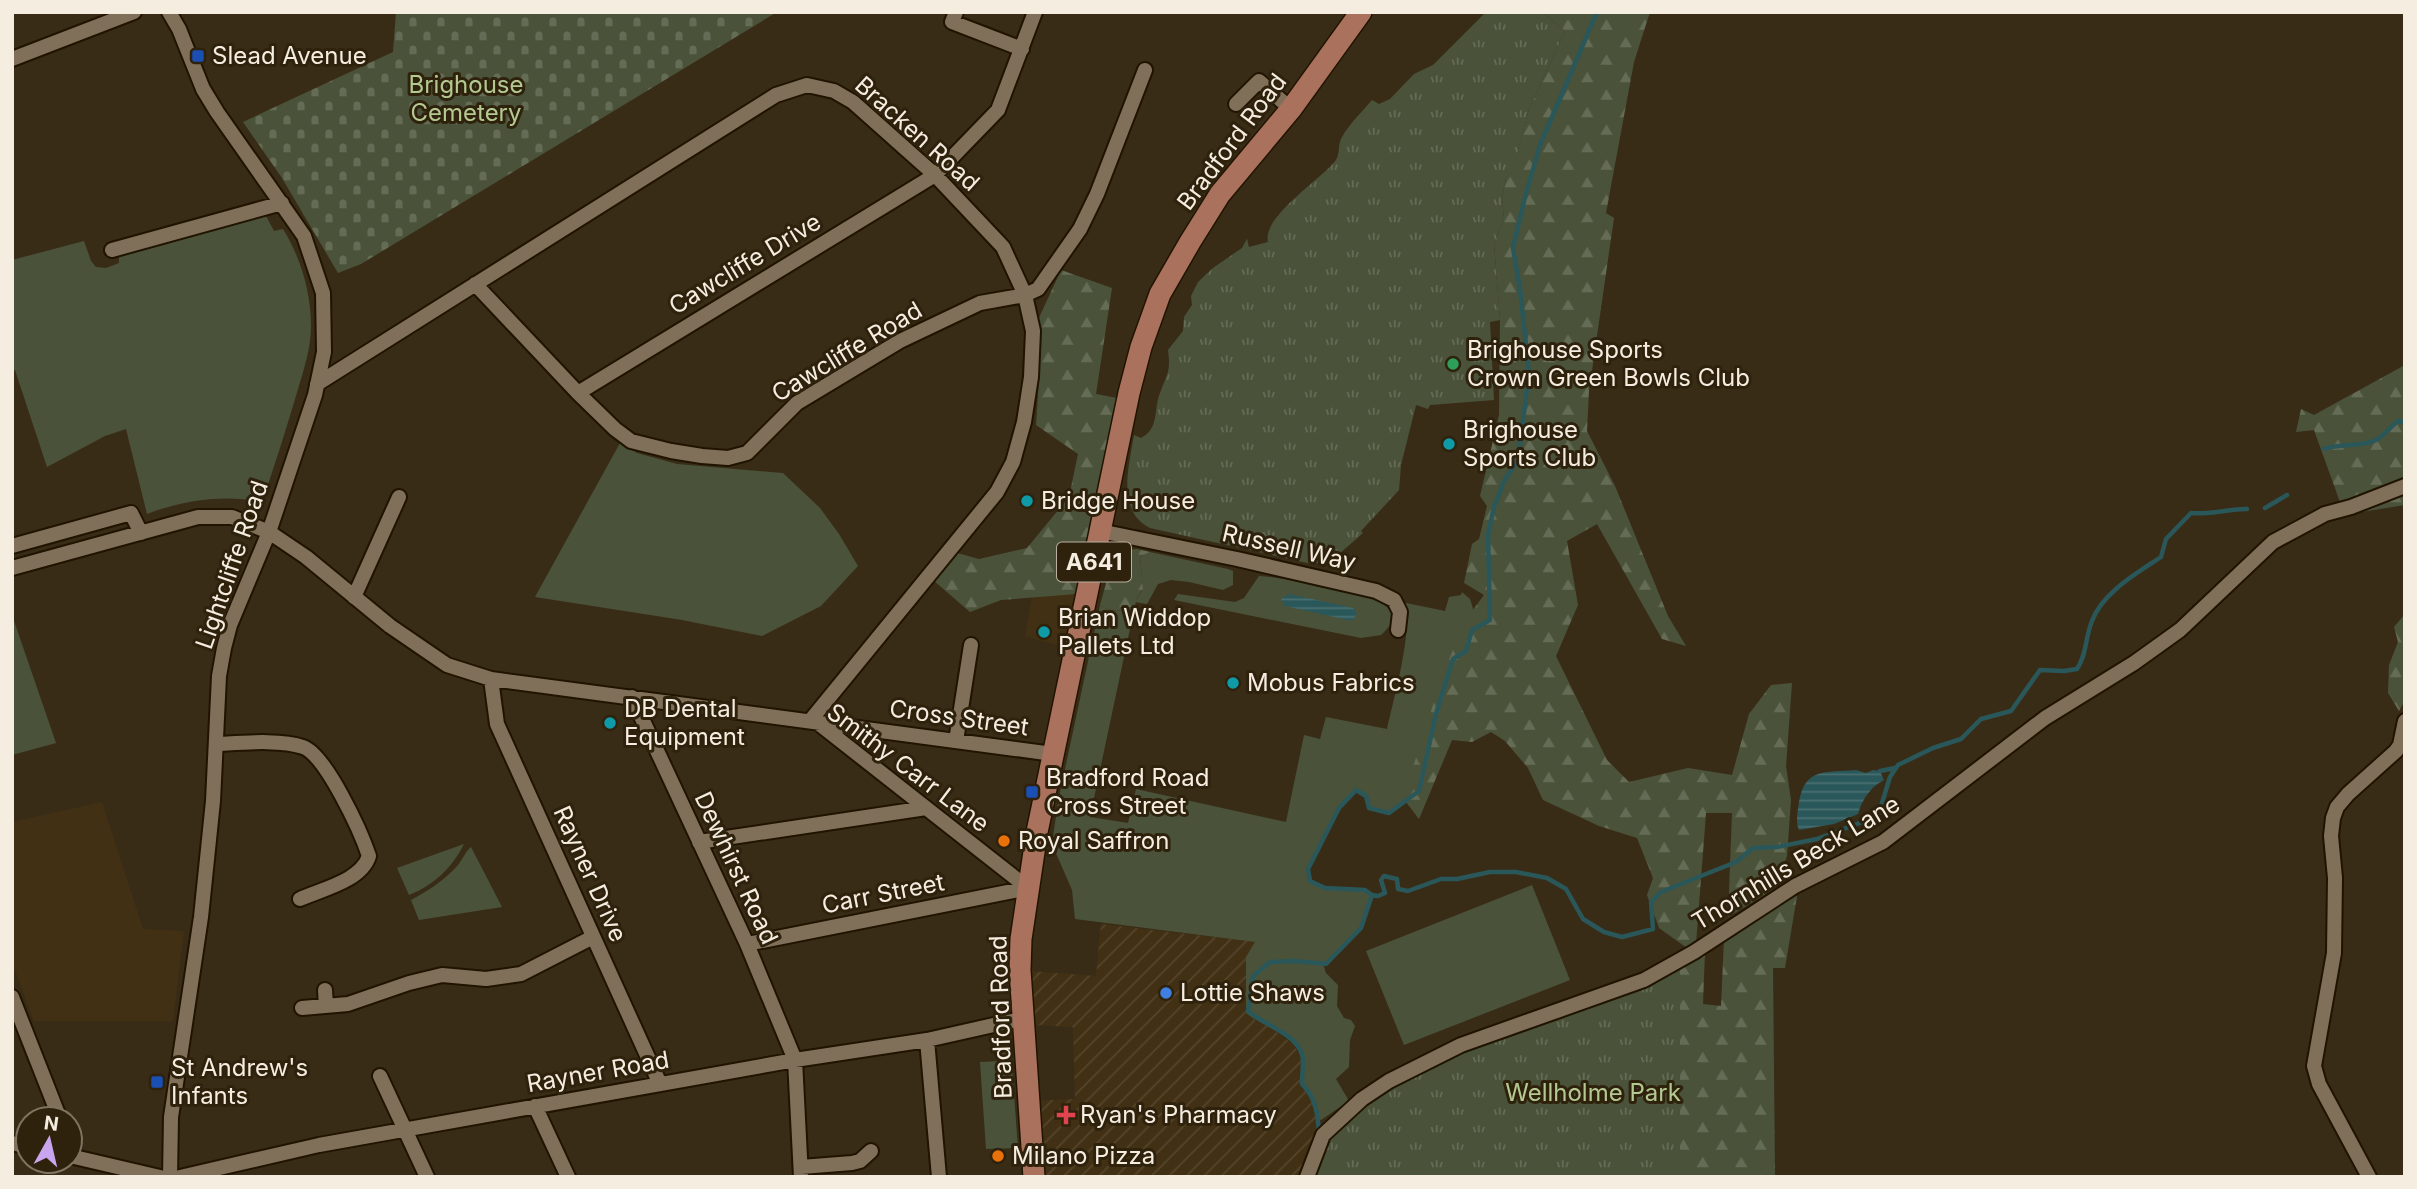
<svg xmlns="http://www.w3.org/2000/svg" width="2417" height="1189" viewBox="0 0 2417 1189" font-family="Inter,sans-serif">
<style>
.built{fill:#413014}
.industrial{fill:url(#industrial-furrows)}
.grass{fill:#4a533a}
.forest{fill:url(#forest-firs)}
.cemetery{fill:url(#cemetery-stones)}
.park{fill:url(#park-tufts)}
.water{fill:url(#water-rules)}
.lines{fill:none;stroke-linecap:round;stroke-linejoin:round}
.stream{stroke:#2a5759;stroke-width:4.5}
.minor-casing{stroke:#201401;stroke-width:18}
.primary-casing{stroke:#201401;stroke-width:24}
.minor{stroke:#807059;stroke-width:14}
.primary{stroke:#aa715c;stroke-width:21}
.transit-dot{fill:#1a4fb4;stroke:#2f220d;stroke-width:2.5}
.leisure-dot{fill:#2e9e5b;stroke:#2f220d;stroke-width:2.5}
.culture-dot{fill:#0f9aa8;stroke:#2f220d;stroke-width:2.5}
.food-dot{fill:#e8710a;stroke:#2f220d;stroke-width:2.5}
.shop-dot{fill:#3f7fe0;stroke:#2f220d;stroke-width:2.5}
.health-dot{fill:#e0444e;stroke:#2f220d;stroke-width:2.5}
.labels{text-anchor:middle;stroke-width:6;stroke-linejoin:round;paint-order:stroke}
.shield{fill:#2f220d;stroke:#bab0a1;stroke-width:2}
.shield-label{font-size:23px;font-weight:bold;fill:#f6ede1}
.poi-label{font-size:24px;fill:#f6ede1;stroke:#2f220d;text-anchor:start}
.park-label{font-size:24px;fill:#b4c991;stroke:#2f220d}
.street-label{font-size:24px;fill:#f6ede1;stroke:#2f220d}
</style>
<defs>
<pattern id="industrial-furrows" width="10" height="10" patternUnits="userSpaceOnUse" patternTransform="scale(1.75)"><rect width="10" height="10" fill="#413014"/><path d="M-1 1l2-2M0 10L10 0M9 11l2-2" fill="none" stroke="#54442b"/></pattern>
<pattern id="forest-firs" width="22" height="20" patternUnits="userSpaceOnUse" patternTransform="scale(1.75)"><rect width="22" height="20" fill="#4a533a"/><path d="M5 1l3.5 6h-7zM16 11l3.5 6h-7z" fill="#656c56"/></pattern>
<pattern id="cemetery-stones" width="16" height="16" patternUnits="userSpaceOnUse" patternTransform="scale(1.75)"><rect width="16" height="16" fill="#4a533a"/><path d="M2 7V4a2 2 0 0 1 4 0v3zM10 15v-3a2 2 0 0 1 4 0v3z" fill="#656c56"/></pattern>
<pattern id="park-tufts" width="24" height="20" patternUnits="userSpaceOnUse" patternTransform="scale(1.75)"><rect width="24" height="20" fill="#4a533a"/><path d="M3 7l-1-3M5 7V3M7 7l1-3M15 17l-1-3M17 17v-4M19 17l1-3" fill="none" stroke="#656c56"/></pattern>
<pattern id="water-rules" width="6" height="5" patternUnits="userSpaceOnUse" patternTransform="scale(1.75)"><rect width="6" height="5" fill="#2a5759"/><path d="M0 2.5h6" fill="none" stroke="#4a6f71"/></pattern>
</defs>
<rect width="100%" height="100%" fill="#392c17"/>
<!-- built -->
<path class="built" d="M1077 593 1063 646 1025 637 1032 597Z
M102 802 143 929 184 931 173 1021H34L12 962V822Z"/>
<!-- industrial -->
<path class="industrial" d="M1101 924 1256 942 1255 1021 1267 1025 1293 1044 1301 1057V1085L1311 1095 1316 1118V1141L1305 1177H1037L1033 1101 1075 1099 1073 1027 1033 1025 1030 971 1096 976Z"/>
<!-- grass -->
<path class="grass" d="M265 214 274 231 283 229C301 258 311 293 311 326 311 347 304 369 298 389 287 427 275 464 262 502 224 494 183 500 147 514L126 429 105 436 47 467 15 370 12 371V260L84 241 91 261 96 267 106 268 119 263V254Z
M620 443 637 453 677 464 783 473 820 508 839 534 858 566 821 606 762 636 682 620 535 597Z
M1150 552 1228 569 1233 571V585L1223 590 1189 582 1171 580 1158 584 1147 604 1135 602 1143 589 1140 557Z
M1259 576C1281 577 1303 583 1324 588 1344 592 1420 600 1381 635L1361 638 1174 600 1178 594 1235 602 1244 598Z
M1462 592 1470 599 1475 615 1406 802 1389 813 1369 808 1366 796 1356 790 1339 808 1308 869 1310 881 1325 888 1365 890 1372 895C1365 929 1350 941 1326 964H1323L1326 973 1338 985 1337 1006 1344 1018 1351 1020 1355 1026 1350 1040 1349 1067 1336 1079 1349 1101 1321 1120 1316 1118 1311 1095 1301 1085C1301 1077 1303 1065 1301 1058 1295 1033 1262 1027 1246 1013V957L1255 942 1075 919 1072 890 1052 844 1058 802 1100 605C1110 613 1124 612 1135 605L1090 817 1128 823 1136 789 1286 822 1304 735 1320 739 1326 717 1387 729C1393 701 1413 631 1405 606L1406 603 1445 611 1449 597 1461 595Z
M12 615 56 743 12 755Z
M464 844C452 868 434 885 409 895L397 868Z
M471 847 502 907 419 920 411 900C428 891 445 880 458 865 463 859 465 852 471 847Z
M1532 885 1570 980 1404 1045 1366 951Z
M1001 1035H1007L1010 1040 1018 1148 986 1149 980 1062 1002 1061Z"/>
<!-- forest -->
<path class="forest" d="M1542 12H1650L1634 62 1606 213 1614 218 1589 391 1587 431 1615 486 1668 616 1686 646 1662 639 1597 524 1567 541 1578 605 1556 656 1607 760 1629 782 1688 768 1732 775 1749 714 1771 685 1792 683 1786 766 1791 800 1787 856 1776 888 1728 917 1732 813H1706L1696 944 1687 948 1659 928 1647 895 1653 878 1637 838 1599 826 1543 800 1528 768 1505 741 1491 732 1472 742 1452 740 1419 819 1403 798 1441 680 1464 622 1484 595 1464 583 1472 544 1479 539 1487 506 1480 496 1499 415 1500 320 1494 243 1504 219 1502 198 1506 178 1513 168 1529 109 1565 31Z
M1061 270 1112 288 1096 394 1117 398 1077 594 1001 600 970 612 933 580 957 553 979 559 1027 548 1069 497 1078 454 1036 425 1040 365 1038 320Z
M2405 365V505L2355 513 2340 502 2314 430 2296 432 2301 409 2314 415Z
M1137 549 1150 552 1140 557 1143 589 1137 598 1135 605C1123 612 1111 613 1100 605L1110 569 1127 550Z
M2405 614V700L2399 711 2388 693 2389 665 2398 642 2394 627Z
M1790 891 1797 896 1785 968H1773L1775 1177H1513L1473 1046 1648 986 1705 951 1703 1004 1721 1006 1724 939Z"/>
<!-- cemetery -->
<path class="cemetery" d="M396 12H777L361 264 338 273 282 178 243 122 393 52Z"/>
<!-- park -->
<path class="park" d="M1486 12H1542L1565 31 1529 109 1513 169 1506 178 1502 198 1504 219 1494 243 1500 320 1490 322 1494 400 1430 405 1428 409 1416 405 1401 465 1399 490 1361 531 1363 533 1331 561 1312 564 1150 528C1116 511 1129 466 1134 435L1141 438C1160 428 1153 411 1160 393 1167 374 1171 372 1168 350L1183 331 1184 317 1192 305 1191 296 1198 282 1213 268 1242 248 1247 239 1249 247 1268 242C1262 216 1321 180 1336 160 1340 154 1338 145 1341 139 1348 125 1362 112 1372 100L1379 104 1390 99 1414 74 1433 65Z
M1680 966V1177H1315L1318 1152 1329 1134 1366 1102 1473 1046 1648 986Z"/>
<!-- water -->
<path class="water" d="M1289 594 1353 608 1357 614 1352 621 1285 606 1281 599Z
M1856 770 1866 773 1873 770 1880 771 1884 780C1870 787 1862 800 1858 814L1834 824 1799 830C1795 821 1798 811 1799 802 1805 767 1825 773 1856 770Z"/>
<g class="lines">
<!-- stream -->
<path class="stream" d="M2324 449C2340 443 2363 447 2376 440 2384 436 2390 427 2398 421L2405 422
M2265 508 2287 495
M1880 771 1895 768
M1372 895 1378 896 1385 893 1381 880 1384 876 1397 879 1398 889 1408 891 1441 879H1457L1490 872H1516L1547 878 1566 889 1583 919 1604 932 1622 937 1653 929 1651 902 1661 892 1736 862 1753 848 1777 847 1817 839 1878 816 1890 777 1898 765 1933 748 1961 739 1981 719 2011 711 2040 670 2064 671 2077 669C2087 654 2085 638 2092 621 2102 593 2137 573 2161 557L2166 539 2191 513C2211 515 2227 509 2247 509
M1319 1134C1318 1115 1316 1098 1302 1084 1302 1076 1303 1068 1303 1060 1302 1035 1263 1025 1248 1011L1253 976 1270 962 1295 961 1326 964 1361 928 1372 895 1365 890 1325 888 1310 881 1308 869 1339 808 1356 790 1366 796 1369 808 1389 813 1419 791 1436 714 1453 659 1466 651 1472 630 1490 620 1488 535 1494 507 1504 481 1518 460 1529 373 1520 289 1513 248 1524 201 1540 145 1597 12
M1419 1177H1420"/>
<defs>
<path id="minor" d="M169 12 179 29 203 89 217 112 304 236 323 293 324 352 315 395 269 532 230 625 224 648 219 676 213 801 201 917 171 1117 170 1177
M956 12 952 22 1022 49
M12 59 134 12
M1236 104 1259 81 1291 109
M112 250 282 203
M475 284 578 393 615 429 631 441 671 451 702 456 728 458 747 453 797 403 900 341 980 303 1025 295 1038 289 1080 229 1097 194 1145 70
M317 384 776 95 807 85 834 91 853 102 935 175 1003 247 1025 295 1033 331 1031 377 1024 422 1013 462 997 492 810 721
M578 393 935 175 998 110 1035 12
M1100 531 1237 559 1376 591 1394 600 1400 612 1398 630
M12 546 131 513 141 533
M12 568 198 517H232L269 532 306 557 390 626 447 665 491 679 1053 754
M354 597 399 497
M491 679 497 724 660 1084
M632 697 747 944 795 1060 801 1177
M818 723 1028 888
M956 741 971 645
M216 744C239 743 281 739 303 747 326 755 361 832 369 856 361 881 322 889 300 899
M699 842 926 808
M747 944 1028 888
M325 990 326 1006
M12 997 60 1119
M302 1008 348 1004 409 983 442 975 486 979 521 974 593 937
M927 1040 939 1177
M380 1076 427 1177
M535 1106 568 1177
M12 1143 28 1147
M70 1156 160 1177
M801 1167 852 1163 860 1161 871 1151
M180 1177 319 1145 795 1060 927 1040 1025 1018
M1307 1177 1323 1135 1362 1099 1389 1081 1461 1045 1644 980 1694 952 1795 886 1883 842 2045 718 2134 663 2180 630 2273 542 2325 514 2351 507 2405 486
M2369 1177 2319 1084 2314 1066 2334 953 2335 878 2331 836 2333 818 2337 807 2348 794 2396 751 2400 745 2405 721"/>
<path id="primary" d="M1034 1177 1020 970 1021 939 1037 832 1129 393 1141 347 1160 294 1190 242 1220 194 1291 109 1361 12"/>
</defs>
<!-- minor casing -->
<use href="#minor" class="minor-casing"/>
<!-- primary casing -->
<use href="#primary" class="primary-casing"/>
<!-- minor -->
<use href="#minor" class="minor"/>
<!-- primary -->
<use href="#primary" class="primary"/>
</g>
<!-- markers -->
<g class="transit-dot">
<rect x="191" y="49" width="14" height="14" rx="3.5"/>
<rect x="1025" y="785" width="14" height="14" rx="3.5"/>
<rect x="150" y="1075" width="14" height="14" rx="3.5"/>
</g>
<circle class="leisure-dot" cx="1453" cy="364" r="7"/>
<g class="culture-dot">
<circle cx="1449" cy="444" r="7"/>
<circle cx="1027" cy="501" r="7"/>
<circle cx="1044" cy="632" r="7"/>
<circle cx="1233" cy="683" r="7"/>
<circle cx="610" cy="723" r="7"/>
</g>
<g class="food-dot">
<circle cx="1004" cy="841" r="7"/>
<circle cx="998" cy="1156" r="7"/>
</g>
<circle class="shop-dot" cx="1166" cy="993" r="7"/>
<path class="health-dot" d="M1062.5 1104.5h7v7h7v7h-7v7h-7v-7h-7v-7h7z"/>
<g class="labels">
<!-- shield labels -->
<rect class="shield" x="1057" y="542.5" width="74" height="39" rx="5"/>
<g class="shield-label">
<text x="1094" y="570">A641</text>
</g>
<!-- poi labels -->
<g class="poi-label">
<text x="212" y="64">Slead Avenue</text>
<text x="1467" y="358">Brighouse Sports<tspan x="1467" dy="28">Crown Green Bowls Club</tspan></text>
<text x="1463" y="438">Brighouse<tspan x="1463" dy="28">Sports Club</tspan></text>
<text x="1041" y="509">Bridge House</text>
<text x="1058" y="626">Brian Widdop<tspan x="1058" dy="28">Pallets Ltd</tspan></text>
<text x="1247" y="691">Mobus Fabrics</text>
<text x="624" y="717">DB Dental<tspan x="624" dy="28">Equipment</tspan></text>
<text x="1046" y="786">Bradford Road<tspan x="1046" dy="28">Cross Street</tspan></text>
<text x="1018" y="849">Royal Saffron</text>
<text x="1180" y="1001">Lottie Shaws</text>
<text x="171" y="1076">St Andrew's<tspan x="171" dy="28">Infants</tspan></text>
<text x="1080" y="1123">Ryan's Pharmacy</text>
<text x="1012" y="1164">Milano Pizza</text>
</g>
<!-- park labels -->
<g class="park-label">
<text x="466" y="93">Brighouse<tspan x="466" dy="28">Cemetery</tspan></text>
<text x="1593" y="1101">Wellholme Park</text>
</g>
<!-- street labels -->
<g class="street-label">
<text transform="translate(917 134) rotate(42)" y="8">Bracken Road</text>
<text transform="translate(1232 142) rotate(-53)" y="8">Bradford Road</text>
<text transform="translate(745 264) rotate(-31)" y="8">Cawcliffe Drive</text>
<text transform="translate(847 352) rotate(-31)" y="8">Cawcliffe Road</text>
<text transform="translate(1289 548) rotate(13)" y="8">Russell Way</text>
<text transform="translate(232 565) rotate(-71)" y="8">Lightcliffe Road</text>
<text transform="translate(959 718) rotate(8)" y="8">Cross Street</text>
<text transform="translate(908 768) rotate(37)" y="8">Smithy Carr Lane</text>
<text transform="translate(1796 863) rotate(-31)" y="8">Thornhills Beck Lane</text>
<text transform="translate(736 868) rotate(65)" y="8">Dewhirst Road</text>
<text transform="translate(590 874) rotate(66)" y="8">Rayner Drive</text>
<text transform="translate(883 894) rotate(-11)" y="8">Carr Street</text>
<text transform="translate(1001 1017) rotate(-92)" y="8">Bradford Road</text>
<text transform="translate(598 1072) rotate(-10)" y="8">Rayner Road</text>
</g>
</g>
<!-- border -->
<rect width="2417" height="1189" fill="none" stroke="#f6ede1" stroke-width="28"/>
<!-- north arrow -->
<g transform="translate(49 1140) rotate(8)"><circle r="33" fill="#2f220d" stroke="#7f7362" stroke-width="2"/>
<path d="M0-5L12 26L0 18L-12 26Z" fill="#c9a5ee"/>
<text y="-10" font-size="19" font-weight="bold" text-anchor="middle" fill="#f6ede1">N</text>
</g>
</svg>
